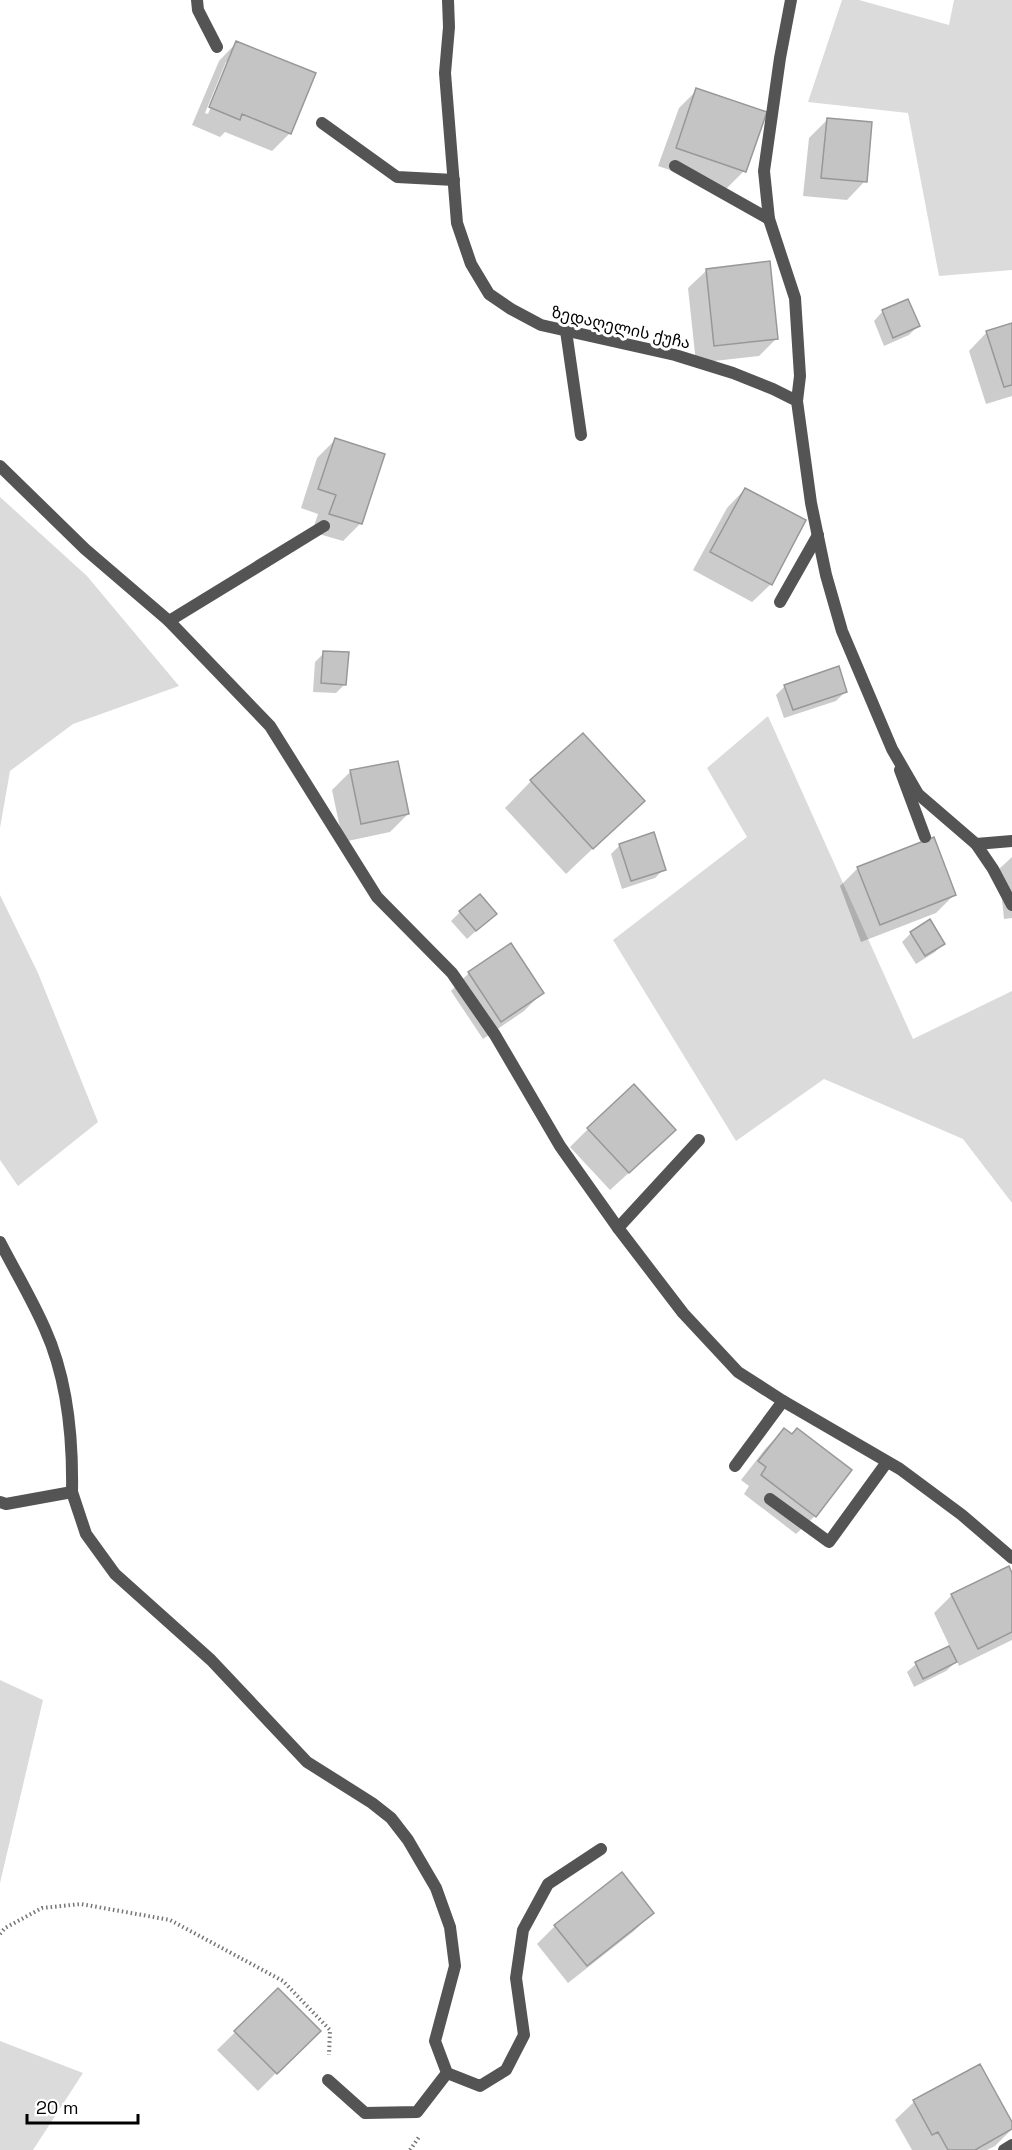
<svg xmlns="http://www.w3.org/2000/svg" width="1012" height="2150" viewBox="0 0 1012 2150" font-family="'Space Grotesk','Noto Sans Georgian',sans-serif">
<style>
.green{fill:#dbdbdb}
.shadow{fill:#0003;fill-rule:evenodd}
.building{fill:#c4c4c4;stroke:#989898;stroke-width:1.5}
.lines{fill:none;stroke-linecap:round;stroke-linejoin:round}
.path{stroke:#767676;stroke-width:4;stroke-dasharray:1.5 3;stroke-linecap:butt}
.service{stroke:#545454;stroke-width:12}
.minor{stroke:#545454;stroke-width:12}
.labels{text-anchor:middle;stroke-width:6;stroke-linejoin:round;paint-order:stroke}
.street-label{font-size:16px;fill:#000;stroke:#fff}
</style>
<rect width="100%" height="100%" fill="#fff"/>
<!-- green -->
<path class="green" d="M842 0H859L949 25 954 0H1012V270L939 276 908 113 808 102Z
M0 497 87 576 179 686 73 724 10 771 0 828Z
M768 716 913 1039 1012 991V1203L963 1139 824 1079 736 1141 613 940 747 837 707 768Z
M0 895 38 973 98 1122 18 1186 0 1160Z
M0 1680 43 1700 0 1883Z
M0 2041 83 2073 33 2150H0Z"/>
<!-- shadow -->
<path class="shadow" d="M237 42 290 133 272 151 225 132 220 137 192 125 219 61ZM226 62H229L208 114 205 113Z
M697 90 744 171 726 189 658 166 679 108Z
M827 120 865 181 847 200 803 196 809 138Z
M707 270 777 338 759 356 696 363 688 288Z
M907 301 918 326 909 335 884 346 874 321 882 312Z
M1012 325V396L986 404 969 351 987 332Z
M335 440 361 523 343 541 312 532 318 514 301 508 317 458Z
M745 489 771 584 752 602 693 570 727 508Z
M324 653 345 684 336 693 313 692 315 662Z
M785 686 845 692 836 701 784 718 776 695Z
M350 772 408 814 390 832 343 842 332 790Z
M531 781 643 801 566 874 505 808Z
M620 845 664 869 655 878 622 889 611 854Z
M1012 857V918L1004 919 999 869Z
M858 868 954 895 936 913 861 942 840 886Z
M460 912 495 914 467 939 451 921Z
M911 933 943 944 935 952 916 964 902 942Z
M469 973 542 993 524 1011 483 1039 451 991Z
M588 1129 656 1148 610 1190 570 1147Z
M784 1430 850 1470 815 1516 796 1534 744 1494 749 1486 741 1480 766 1448Z
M1012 1576V1640L959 1666 957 1661 946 1671 914 1687 907 1672 916 1664 950 1647 934 1613 952 1595Z
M652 1913 634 1931 568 1983 537 1944 555 1926Z
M278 1990 318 2031 258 2091 217 2050Z
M979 2066 1012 2125V2129L995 2146 987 2150H912L895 2120 914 2102Z"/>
<!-- building -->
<path class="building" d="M236 41 316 73 291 134 242 114 240 120 209 107Z
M696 88 767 112 746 172 676 148Z
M827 118 872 122 867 182 821 178Z
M770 261 778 339 714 346 706 269Z
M908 299 920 326 893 338 882 310Z
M1012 323V385L1004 387 986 331Z
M335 438 385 454 362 524 329 514 336 495 318 489Z
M745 488 806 520 772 585 710 552Z
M323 651 349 652 346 685 321 683Z
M839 666 847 692 793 710 784 685Z
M583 733 645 801 593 849 530 780Z
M398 761 409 814 361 824 350 770Z
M654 832 666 870 631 881 619 844Z
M934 837 956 895 880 925 857 867Z
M480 894 497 914 476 931 459 911Z
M930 919 945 944 925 956 910 932Z
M511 943 544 993 501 1022 468 972Z
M634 1084 676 1130 629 1173 587 1128Z
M784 1428 792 1434 797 1428 852 1470 816 1517 761 1475 766 1467 758 1461Z
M1009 1566 1012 1573V1632L978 1649 951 1594Z
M949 1646 957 1662 923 1679 915 1662Z
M622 1872 654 1913 587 1966 554 1925Z
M278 1988 321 2031 277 2074 234 2031Z
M980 2064 1012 2122V2129L975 2150H948L938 2132 932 2135 913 2100Z"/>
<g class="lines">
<!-- path -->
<path class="path" d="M0 1934 5 1928 42 1908 81 1904 170 1920 283 1981 330 2030 329 2055
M410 2150 419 2137"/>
<!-- service -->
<path class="service" d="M197 0 198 10 217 47
M322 123 397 177 454 180
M675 166 769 219
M566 331 581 435
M780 602 818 535
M169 621 324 526
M900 770 925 837
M976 844 1012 841
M618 1228 699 1140
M735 1466 783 1401
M770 1499 829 1542 887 1462
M0 1502 6 1504 72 1492 86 1534 115 1574 211 1660 307 1762 372 1803 391 1818 408 1840 436 1888 450 1927 455 1966 435 2041 447 2073 480 2086 506 2070 524 2035 516 1978 523 1930 548 1884 601 1849
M328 2080 365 2113 417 2112 447 2073
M1004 2150 1012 2145"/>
<!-- minor -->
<path class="minor" d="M448 0 449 27 445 73 457 223 471 264 489 294 511 309 541 325 675 355 733 373 773 389 797 401
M791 0 780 58 764 171 769 219 795 298 800 376 797 401 811 503 826 575 842 631 892 749 918 794 976 844 993 869 1012 905
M0 466 85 549 169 621 270 726 377 897 452 973 495 1035 560 1146 618 1228 683 1313 738 1372 783 1401 900 1469 962 1515 1012 1558
M0 1242C15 1271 32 1299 45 1329 68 1380 73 1437 72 1492"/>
</g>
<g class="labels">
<!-- street labels -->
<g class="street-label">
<text transform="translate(621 327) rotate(13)" y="6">ზედაღელის ქუჩა</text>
</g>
</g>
<!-- scale -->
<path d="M27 2114v9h111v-9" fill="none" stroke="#000000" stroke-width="3"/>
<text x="36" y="2114" font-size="18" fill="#000000" stroke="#ffffff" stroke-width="4.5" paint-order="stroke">20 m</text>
</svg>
